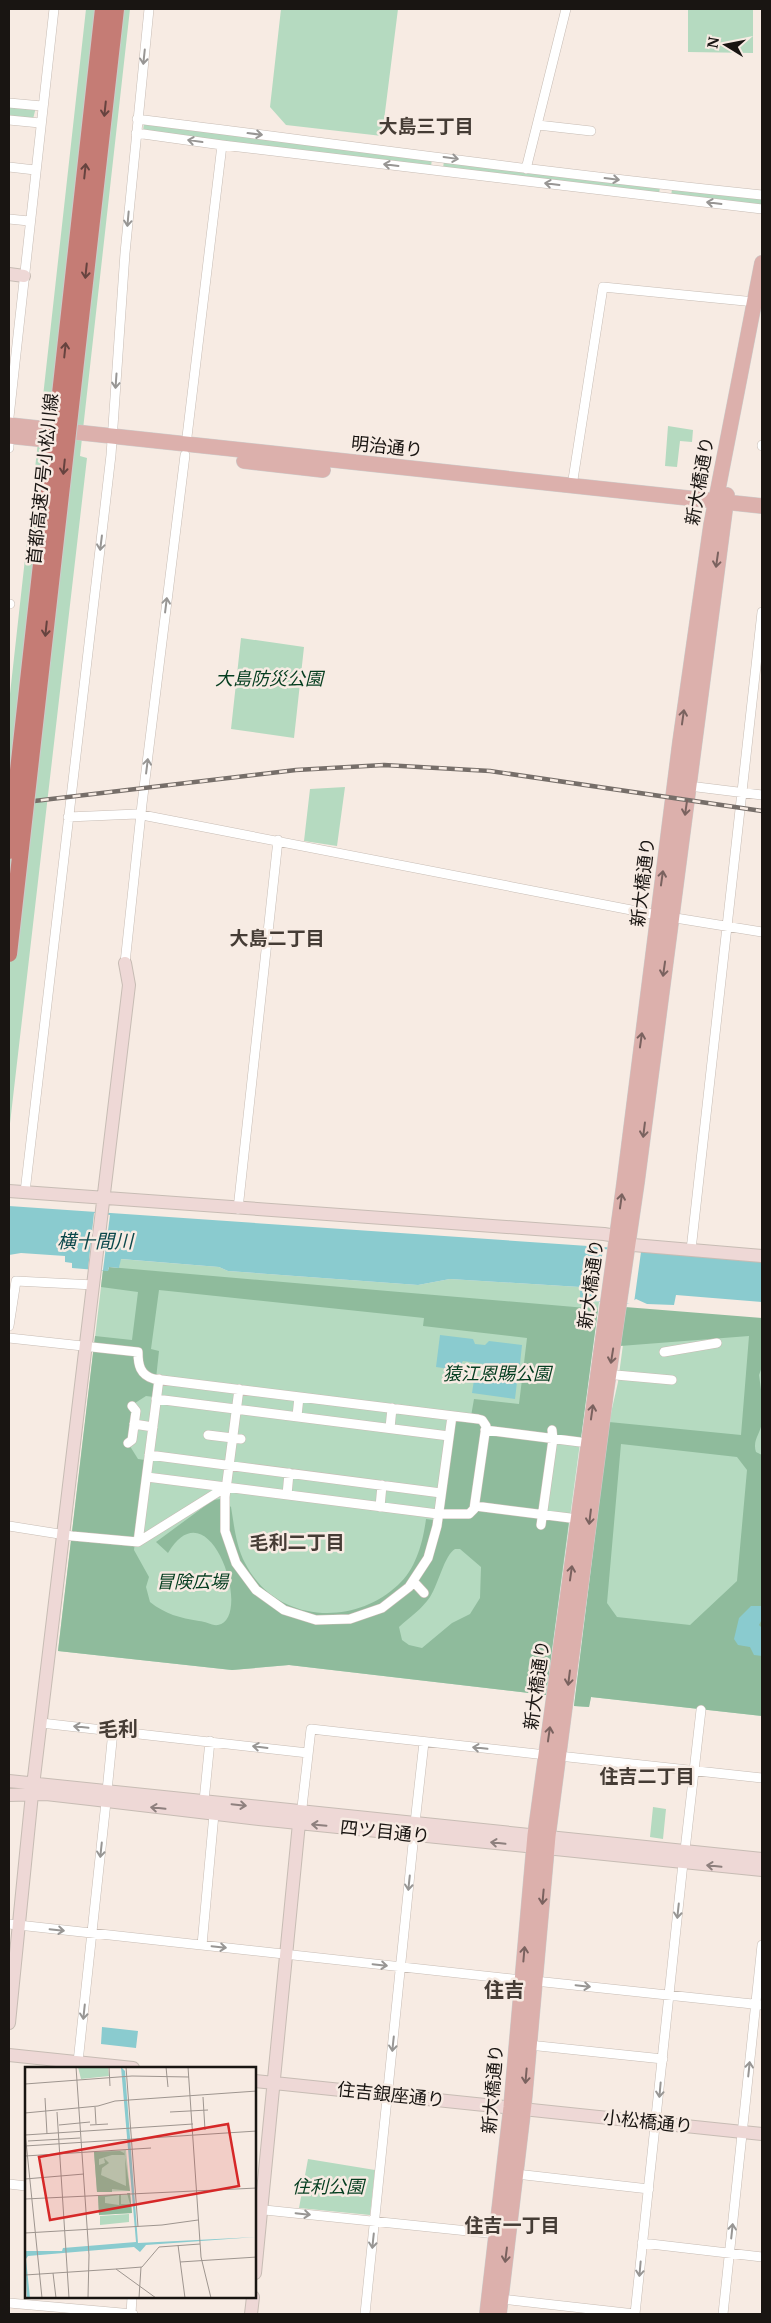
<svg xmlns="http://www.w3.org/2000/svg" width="771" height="2323" viewBox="0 0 771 2323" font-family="Merriweather,'Noto Sans JP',serif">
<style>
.green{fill:#b5dac0}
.forest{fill:#8fbb9c;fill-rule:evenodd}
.water{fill:#8acbcf}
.pier{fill:#f7ebe3}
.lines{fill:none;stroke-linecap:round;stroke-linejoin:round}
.street-casing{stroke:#c7bcb4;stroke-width:10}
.secondary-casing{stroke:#c7bcb4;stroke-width:14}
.primary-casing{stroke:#cccccb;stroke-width:16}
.street{stroke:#fff;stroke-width:9}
.secondary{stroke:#eed8d6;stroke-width:12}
.primary{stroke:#dcb0ac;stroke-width:15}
.rail-casing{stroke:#766e69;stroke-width:4.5}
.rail{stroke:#f7ebe3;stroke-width:2.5;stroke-dasharray:8;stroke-linecap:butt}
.highway-bridge-casing{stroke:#cccccb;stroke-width:18;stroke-linecap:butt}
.highway-bridge{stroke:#c57c75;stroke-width:16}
.oneway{stroke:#989694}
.oneway2{stroke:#66433f}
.oneway3{stroke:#7a625f}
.oneway4{stroke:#8e807e}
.labels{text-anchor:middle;stroke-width:5;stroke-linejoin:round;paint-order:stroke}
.street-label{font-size:18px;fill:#191512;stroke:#f7ebe3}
.park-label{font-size:18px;font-style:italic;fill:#043d1f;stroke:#f7ebe3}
.neighbourhood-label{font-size:19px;font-weight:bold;fill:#453c35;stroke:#f7ebe3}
.water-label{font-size:19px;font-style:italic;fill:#0c484b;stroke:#f7ebe3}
.quarter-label{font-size:20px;font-weight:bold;fill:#453c35;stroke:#f7ebe3}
.inset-road{fill:none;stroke:#9e958f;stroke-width:1}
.view{fill:#d62828;fill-opacity:0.15;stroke:#d62828;stroke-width:2.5}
.inset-edge{fill:none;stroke:#191512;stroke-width:2.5}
</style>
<rect width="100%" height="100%" fill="#f7ebe3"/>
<!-- green -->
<path class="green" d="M86 9H130L80 456 87 458 9 1132V703Z
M281 9H398L382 136 286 125 270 107Z
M688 9H753V53L688 52Z
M9 105 36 107 33 119 9 116Z
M144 122 432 158 431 167 143 132Z
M444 161 660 188 659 193 443 168Z
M672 190 762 198V206L671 195Z
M668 426 693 430 692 442 680 441 677 467 665 466Z
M241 638 304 647 294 738 231 729Z
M345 787 337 846 304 841 310 789Z
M120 1259 219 1267 228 1271 418 1285 450 1279 580 1287V1300L599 1302 546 1695 289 1665 232 1670 58 1651 103 1270 119 1268Z
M762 1318V1716L591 1697 589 1707 574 1706 609 1422 618 1382 624 1337Z
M653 1807 666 1809 663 1839 650 1837Z
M308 2159 375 2170 370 2215 299 2208Z"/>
<!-- forest -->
<path class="forest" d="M109 1267 598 1309 581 1438 550 1434 538 1516 569 1521 546 1695 289 1665 232 1670 58 1651 95 1336 132 1340 138 1292 101 1287 103 1270 108 1271ZM159 1290 424 1318 423 1326 527 1338 519 1404 474 1399 470 1422 454 1420 441 1521 426 1519C423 1542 416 1569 398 1585 352 1628 275 1622 245 1563 236 1546 234 1525 231 1507L221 1499 213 1500 156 1542 168 1553C210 1482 254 1619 218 1625 212 1626 205 1621 199 1621 180 1618 165 1614 150 1602L146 1587 149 1577 134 1550 145 1460 138 1459 128 1443 132 1405 146 1396 154 1397 159 1351 151 1349ZM455 1549H460L481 1567 480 1598 470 1614 452 1623 422 1648 409 1645 402 1640 399 1627C410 1617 422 1609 430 1597 439 1583 444 1556 455 1549Z
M625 1307 762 1318V1367L759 1375C761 1390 764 1406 762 1422 761 1433 752 1440 756 1452L762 1455V1716L591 1697 589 1707 574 1706 609 1422 741 1435 749 1336 620 1346ZM621 1444 737 1457 747 1470 737 1581 690 1625 617 1617 607 1603Z"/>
<!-- water -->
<path class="water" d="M9 1206 762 1258V1302L676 1295 674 1305 647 1304 636 1299 628 1304 580 1300V1287L450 1279 418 1285 228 1271 219 1267 121 1259 119 1268 109 1267 108 1271 72 1268V1263L65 1262V1256L21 1253 9 1255Z
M440 1335 473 1339 475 1344 485 1345 489 1341 522 1345 520 1364 515 1368 514 1377 517 1382 515 1399 472 1393 474 1380 482 1376 484 1364 463 1361 457 1370 436 1367Z
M751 1606H762V1619L759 1625 762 1628V1656L754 1655 750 1647 738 1645 734 1639 739 1618Z
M102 2027 138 2031 136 2048 101 2044Z"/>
<!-- pier -->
<path class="pier" d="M94 1213 110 1215 103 1270H88Z
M603 1249 641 1252 634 1303 632 1304 596 1301Z"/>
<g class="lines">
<defs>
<path id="street" d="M9 103 42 106
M137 119C345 145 553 174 762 195
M9 120 40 123
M538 125 591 131
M136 133 222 145 762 209
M9 167 35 170
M526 169 566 9
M9 219 29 221
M9 417 54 9
M186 445 222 145
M762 446V445
M9 448V433
M572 486 603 287 755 302
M9 604H10
M689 786 762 795
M68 817 137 814 657 915 762 932
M125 963 142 804 185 455
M25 1192 111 455 125 253 149 9
M238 1209 278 840
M691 1250 762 612
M9 1326 16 1281 94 1285
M9 1338 138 1352C138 1365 140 1375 154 1379L478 1419 482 1420 486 1426 474 1509 469 1514H438L147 1477
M664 1352 717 1343
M616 1375 672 1380
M239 1389 225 1497V1531L236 1563 256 1590 284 1610 316 1620 350 1619 382 1608 409 1587 428 1558 437 1526 452 1416
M156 1399 449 1436
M297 1416 299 1397
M134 1424 153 1427
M390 1428 392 1408
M485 1430 580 1442
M208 1435 241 1439
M128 1443 132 1440 136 1411 132 1406
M149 1455 441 1493
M287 1495 289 1473
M475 1506 570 1518
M380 1507 382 1485
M541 1525 553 1439 552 1430
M9 1526 72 1536 138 1542 226 1487
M138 1542 159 1379
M413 1581 424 1593
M41 1723 308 1753
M559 1756 762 1778
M107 1791 113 1731
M204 1801 210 1741
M301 1816 311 1729 546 1755
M415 1823 424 1742
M685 1850 701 1710
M9 1924 522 1980
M202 1945 214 1814
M535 1981 762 2005
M529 2045 663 2059
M78 2062 106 1802
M516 2174 649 2189
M9 2184 26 2186
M255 2209 497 2234
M642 2243 762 2257
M501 2299 635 2314
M9 2303 133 2314
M131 2314 132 2297
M365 2314 414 1834
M635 2314 683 1863
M723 2314 762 1945"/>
<path id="secondary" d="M9 274 24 276
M9 1191 604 1234 616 1236 633 1245 762 1256
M9 1781 762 1859
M9 1795 46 1794 90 1799 259 1819 762 1870
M9 2023 32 1794 129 985 125 963
M9 2055 133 2068
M255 2081 762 2134
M255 2273 299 1823
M251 2314 253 2297"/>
<path id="primary" d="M9 425 762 506
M9 436 67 442
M244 461 323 470
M487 2314 511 2107 535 1835 624 1184 680 742 711 525 762 263
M499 2314 524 2104 548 1836 606 1393 637 1182 727 495"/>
</defs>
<!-- street casing -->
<use href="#street" class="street-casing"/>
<!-- secondary casing -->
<use href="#secondary" class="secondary-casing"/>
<!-- primary casing -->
<use href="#primary" class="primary-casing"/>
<!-- street -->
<use href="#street" class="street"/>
<!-- secondary -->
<use href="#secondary" class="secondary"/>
<!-- primary -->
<use href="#primary" class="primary"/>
<defs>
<path id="rail" d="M9 804 296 770 384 765 490 771 762 811"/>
</defs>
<!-- rail casing -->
<use href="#rail" class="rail-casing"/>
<!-- rail -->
<use href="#rail" class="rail"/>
<defs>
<path id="highway-bridge" d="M9 851 103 9
M9 954 116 9"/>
</defs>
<!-- highway-bridge casing -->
<use href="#highway-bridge" class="highway-bridge-casing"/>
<!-- highway-bridge -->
<use href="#highway-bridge" class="highway-bridge"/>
</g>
<!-- one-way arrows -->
<defs><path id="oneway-shaft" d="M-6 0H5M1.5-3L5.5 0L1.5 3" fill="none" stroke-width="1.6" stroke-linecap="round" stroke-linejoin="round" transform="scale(1.25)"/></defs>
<g class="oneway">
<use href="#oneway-shaft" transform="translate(144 57) rotate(96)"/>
<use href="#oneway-shaft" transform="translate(255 134) rotate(7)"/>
<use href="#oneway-shaft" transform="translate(195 141) rotate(-172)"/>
<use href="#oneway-shaft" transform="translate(451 158) rotate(8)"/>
<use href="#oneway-shaft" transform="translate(391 165) rotate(-173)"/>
<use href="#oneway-shaft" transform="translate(612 179) rotate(7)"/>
<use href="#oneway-shaft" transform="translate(552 184) rotate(-173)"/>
<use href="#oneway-shaft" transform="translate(714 203) rotate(-173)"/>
<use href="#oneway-shaft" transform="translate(128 219) rotate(95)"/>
<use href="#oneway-shaft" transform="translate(116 381) rotate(94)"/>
<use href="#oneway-shaft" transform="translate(101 543) rotate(97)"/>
<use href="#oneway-shaft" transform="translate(166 605) rotate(-83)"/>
<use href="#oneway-shaft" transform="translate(147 766) rotate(-83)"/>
<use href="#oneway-shaft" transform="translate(81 1727) rotate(-174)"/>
<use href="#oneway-shaft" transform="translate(260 1747) rotate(-173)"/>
<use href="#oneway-shaft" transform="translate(480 1748) rotate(-174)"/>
<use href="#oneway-shaft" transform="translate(101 1850) rotate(96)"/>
<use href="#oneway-shaft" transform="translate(409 1883) rotate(96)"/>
<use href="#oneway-shaft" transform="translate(678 1911) rotate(96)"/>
<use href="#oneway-shaft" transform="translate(57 1930) rotate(6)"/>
<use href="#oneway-shaft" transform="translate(219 1947) rotate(6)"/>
<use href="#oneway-shaft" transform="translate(380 1965) rotate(6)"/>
<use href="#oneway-shaft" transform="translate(583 1986) rotate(6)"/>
<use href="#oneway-shaft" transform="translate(84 2012) rotate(96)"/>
<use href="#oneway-shaft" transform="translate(393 2044) rotate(96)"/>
<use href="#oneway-shaft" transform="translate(749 2069) rotate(-84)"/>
<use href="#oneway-shaft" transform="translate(660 2090) rotate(95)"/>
<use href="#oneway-shaft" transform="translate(303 2214) rotate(6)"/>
<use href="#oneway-shaft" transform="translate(732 2231) rotate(-84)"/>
<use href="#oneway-shaft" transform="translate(373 2241) rotate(96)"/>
<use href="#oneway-shaft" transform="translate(640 2269) rotate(95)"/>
</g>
<g class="oneway2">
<use href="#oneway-shaft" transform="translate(105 109) rotate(96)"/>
<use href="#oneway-shaft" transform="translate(85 171) rotate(-84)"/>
<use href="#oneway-shaft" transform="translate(86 271) rotate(96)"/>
<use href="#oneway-shaft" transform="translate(65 350) rotate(-84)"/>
<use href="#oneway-shaft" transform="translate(64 467) rotate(96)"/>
<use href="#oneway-shaft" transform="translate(46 629) rotate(96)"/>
</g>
<g class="oneway3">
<use href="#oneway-shaft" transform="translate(717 560) rotate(98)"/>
<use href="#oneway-shaft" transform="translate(683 717) rotate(-82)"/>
<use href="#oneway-shaft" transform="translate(686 808) rotate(98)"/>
<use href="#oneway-shaft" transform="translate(662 878) rotate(-82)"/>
<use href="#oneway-shaft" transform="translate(664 969) rotate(98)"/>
<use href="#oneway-shaft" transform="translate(641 1040) rotate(-82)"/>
<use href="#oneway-shaft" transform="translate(644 1130) rotate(97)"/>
<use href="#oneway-shaft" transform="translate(621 1201) rotate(-82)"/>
<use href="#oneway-shaft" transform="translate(612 1356) rotate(99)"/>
<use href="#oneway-shaft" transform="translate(592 1412) rotate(-82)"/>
<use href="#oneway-shaft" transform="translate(590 1517) rotate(97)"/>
<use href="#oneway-shaft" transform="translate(571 1573) rotate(-82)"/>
<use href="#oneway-shaft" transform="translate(569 1678) rotate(97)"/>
<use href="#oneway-shaft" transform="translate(549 1734) rotate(-82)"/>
<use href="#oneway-shaft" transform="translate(543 1897) rotate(95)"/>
<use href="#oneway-shaft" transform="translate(524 1954) rotate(-85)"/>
<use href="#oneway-shaft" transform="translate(526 2076) rotate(95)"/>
<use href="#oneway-shaft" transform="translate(506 2255) rotate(97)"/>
</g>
<g class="oneway4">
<use href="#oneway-shaft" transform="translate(239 1805) rotate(6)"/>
<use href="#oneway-shaft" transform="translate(158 1808) rotate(-174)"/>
<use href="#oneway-shaft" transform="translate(319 1825) rotate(-175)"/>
<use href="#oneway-shaft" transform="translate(498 1843) rotate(-174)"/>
<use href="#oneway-shaft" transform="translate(714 1866) rotate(-174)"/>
</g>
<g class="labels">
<!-- street labels -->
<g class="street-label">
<text transform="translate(387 447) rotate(6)" y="6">明治通り</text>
<text transform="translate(43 479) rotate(-84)" y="6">首都高速7号小松川線</text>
<text transform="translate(700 481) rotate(-80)" y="6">新大橋通り</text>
<text transform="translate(643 882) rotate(-83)" y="6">新大橋通り</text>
<text transform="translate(591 1284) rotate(-82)" y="6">新大橋通り</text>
<text transform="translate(537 1685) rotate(-82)" y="6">新大橋通り</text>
<text transform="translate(385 1832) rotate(6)" y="6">四ツ目通り</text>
<text transform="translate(493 2089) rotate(-85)" y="6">新大橋通り</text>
<text transform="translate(391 2095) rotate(6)" y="6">住吉銀座通り</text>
<text transform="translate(648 2122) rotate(6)" y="6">小松橋通り</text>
</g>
<!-- park labels -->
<g class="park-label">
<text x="269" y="685">大島防災公園</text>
<text x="497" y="1380">猿江恩賜公園</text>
<text x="192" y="1588">冒険広場</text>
<text x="328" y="2193">住利公園</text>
</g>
<!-- neighbourhood labels -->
<g class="neighbourhood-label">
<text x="426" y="133">大島三丁目</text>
<text x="277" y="945">大島二丁目</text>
<text x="297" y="1549">毛利二丁目</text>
<text x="647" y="1783">住吉二丁目</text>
<text x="512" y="2232">住吉一丁目</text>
</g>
<!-- water labels -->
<g class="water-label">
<text x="95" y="1248">横十間川</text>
</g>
<!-- quarter labels -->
<g class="quarter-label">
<text x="118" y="1736">毛利</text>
<text x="504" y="1997">住吉</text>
</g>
</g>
<!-- overview -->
<g transform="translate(25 2067)">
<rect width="231" height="231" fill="#f7ebe3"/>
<path d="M53 0H83L84 9 56 12ZM101 83 105 124 72 125 69 85ZM105 127 107 146 74 148 73 129ZM104 147V155L75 158V149Z" fill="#b5dac0"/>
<path d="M99 83 105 124 87 122V125H72L69 85 95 84 99 86ZM87 88H100L101 119 76 108 77 101 84 96 79 91 80 96 74 98V92ZM102 126H105L107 146 74 148 73 129 96 127V137H105ZM94 128V138L80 136V130Z" fill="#8fbb9c" fill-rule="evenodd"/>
<path d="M96 0 100 4 113 176 231 170 121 178 115 185 109 180 3 189 1 192 5 231H2L0 184H37L38 181 111 175Z" fill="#8acbcf"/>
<path class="inset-road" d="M51 0 64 188 63 231M84 0 85 19M101 0 113 160M141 0 143 20M163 0 176 190 186 231M0 17 107 9 164 10M178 30 180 63M20 31 22 67M70 40 71 57M32 45 44 231M145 45 183 43M0 46 73 39 90 34 232 24M34 58 65 55M65 58 83 57M0 65 17 231M0 68 168 57M3 74 55 71M0 79 232 64M0 89 126 81M0 112 59 107M0 132 232 121M0 166 137 158 173 153M153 178 160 231M155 195 232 190M91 202 117 200 134 180 175 177M28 206 31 231M0 208 91 202 131 231M114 231 116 200"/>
<path class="view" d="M203 57 214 119 25 153 14 90Z"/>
<rect width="231" height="231" class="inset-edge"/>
</g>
<!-- border -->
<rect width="771" height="2323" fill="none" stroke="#191512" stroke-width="20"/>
<!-- north arrow -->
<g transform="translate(726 45) rotate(280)" stroke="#f7ebe3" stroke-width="4" paint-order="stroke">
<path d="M0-4L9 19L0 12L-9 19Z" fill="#191512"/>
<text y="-8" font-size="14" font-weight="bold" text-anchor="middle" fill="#191512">N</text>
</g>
</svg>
